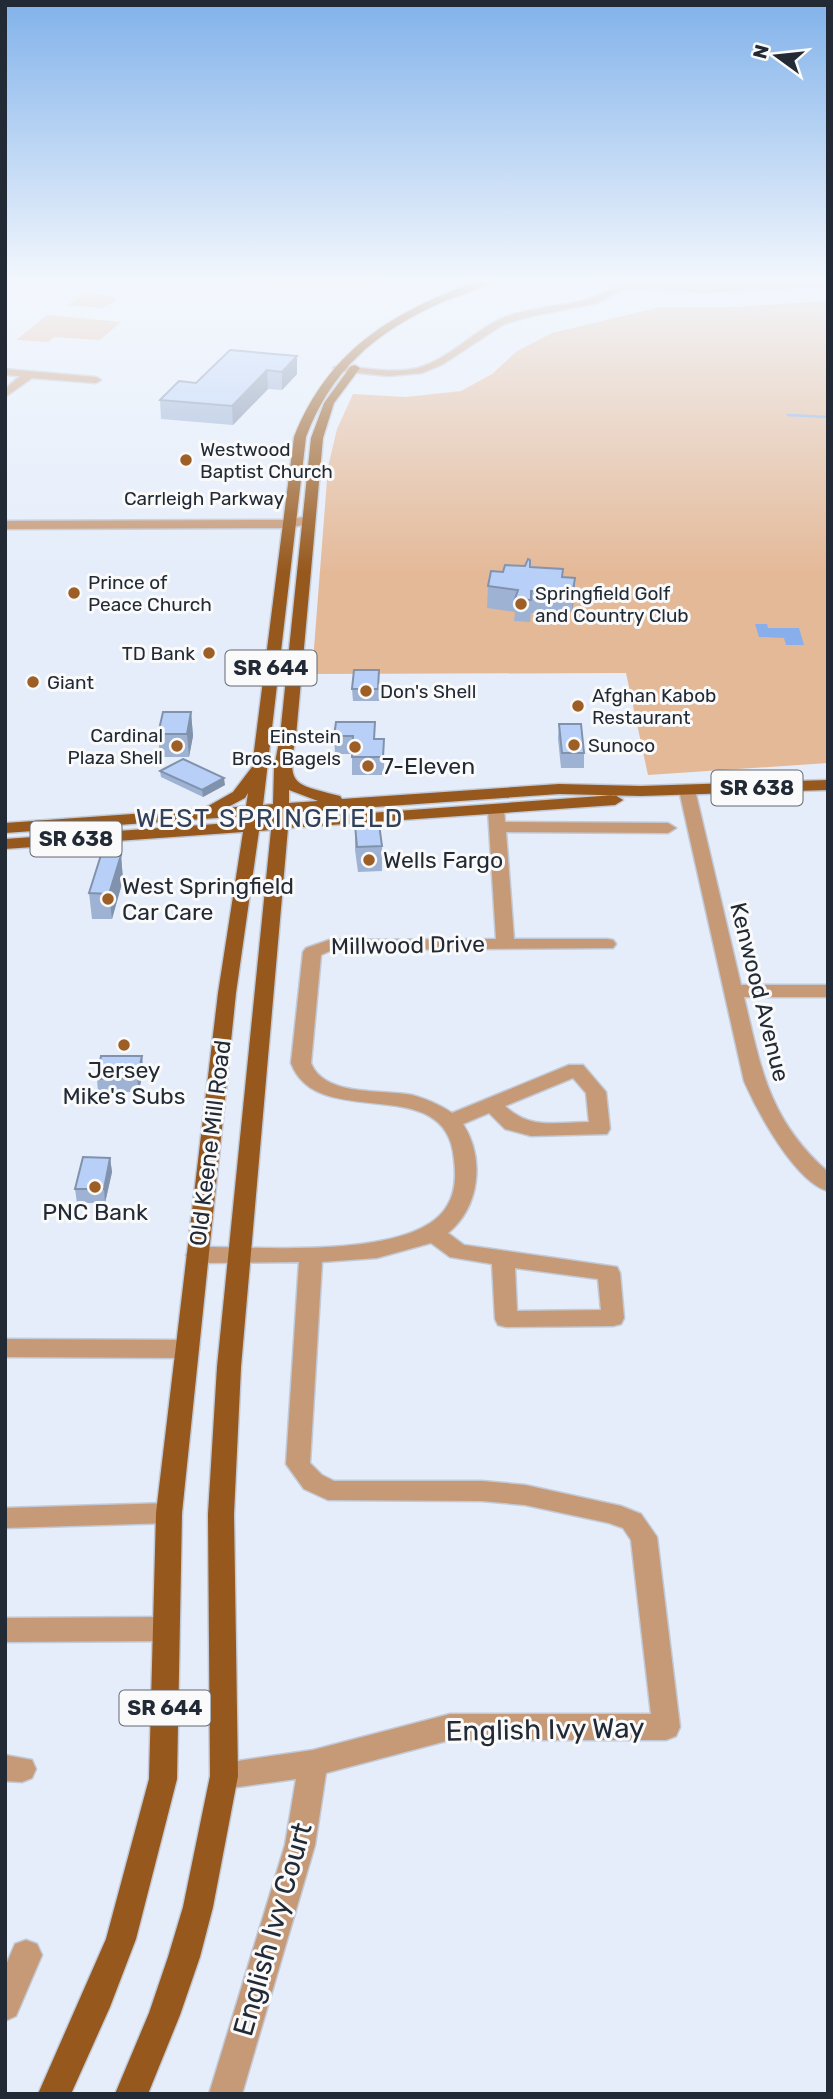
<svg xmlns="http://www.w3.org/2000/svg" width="833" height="2099" viewBox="0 0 833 2099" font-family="Rubik,sans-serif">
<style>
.green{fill:#e4b998}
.water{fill:#88afec}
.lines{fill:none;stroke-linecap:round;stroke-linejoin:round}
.stream{stroke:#88afec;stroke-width:2.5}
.minor-casing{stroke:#c2cad7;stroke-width:3}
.tertiary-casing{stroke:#c2cad7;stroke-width:3}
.primary-casing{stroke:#c2cad7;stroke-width:3}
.minor{fill:#c79a77;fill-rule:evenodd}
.tertiary{fill:#c79a77;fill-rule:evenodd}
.primary{fill:#96581c;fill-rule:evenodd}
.wall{fill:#9eb3d4}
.shaded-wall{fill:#8192ad}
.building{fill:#b8d0f7;stroke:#8192ad;stroke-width:2}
.poi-dot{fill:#9d5f26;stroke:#fafafa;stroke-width:2.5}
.labels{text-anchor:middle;stroke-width:6;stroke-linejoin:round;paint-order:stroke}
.far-poi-label{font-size:19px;fill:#222a36;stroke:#fafafa;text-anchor:start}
.far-street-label{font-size:19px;fill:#222a36;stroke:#fafafa}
.shield{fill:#fafafa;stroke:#636871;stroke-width:2}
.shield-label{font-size:21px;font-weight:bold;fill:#222a36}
.poi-label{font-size:23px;fill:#222a36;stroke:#fafafa;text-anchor:start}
.street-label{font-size:23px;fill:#222a36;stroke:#fafafa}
.quarter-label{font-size:26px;letter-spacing:2px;fill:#31415b;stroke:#fafafa}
.near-street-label{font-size:28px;fill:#222a36;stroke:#fafafa}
</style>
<rect width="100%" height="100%" fill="#e5edfa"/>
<!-- green -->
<path class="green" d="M211 279H379V281C355 297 242 284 211 279Z
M84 293 111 296 117 301 102 308 68 305Z
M828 301V763L648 775 626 673 312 674 328 467 337 429 353 394 406 397 461 391 492 374 517 351 552 333 661 307H731Z
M47 315 121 322 100 340 54 337 48 342 16 340Z"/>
<!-- water -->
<path class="water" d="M755 624H767L768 628H799L804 645H786L784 638 759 637Z"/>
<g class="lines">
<!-- stream -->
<path class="stream" d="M788 415 828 417"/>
<defs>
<path id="minor" d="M580 279 706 286 828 280V286L706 292 625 288 597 303 532 316 504 324 443 364 422 373 388 376 338 371 333 368 338 365C364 368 393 374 418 368 453 358 477 326 511 315 546 304 583 307 614 287Z
M5 369 96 377 101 380 96 383 32 378 5 397V389L20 376 5 375Z
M687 785 695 790 741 985H828V997H744C761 1069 769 1120 828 1172V1191C795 1182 757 1111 744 1081L679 790Z
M496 805 504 810 505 822 668 823 676 828 668 833 506 832 514 939H607L613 940 616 944 613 948 332 950 321 955 311 1063C324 1097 382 1089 412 1095 426 1099 439 1104 452 1113L569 1065H583L606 1092 610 1129 607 1134 531 1136 505 1129 489 1113 463 1124C485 1158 480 1207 448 1233L464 1245 617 1267 620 1273 624 1318 621 1324 613 1326 506 1327 498 1325 495 1319 492 1264 450 1257 431 1243 377 1258 322 1262 310 1463 322 1475 334 1481H482L525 1485 621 1506 641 1514 657 1537 680 1727 676 1736 666 1740H450L326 1773 315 1845 242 2094H209L285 1845 296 1779 224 1789 214 1785 210 1776 214 1767 224 1763 313 1750 450 1714H651L631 1540 623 1528 609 1523 525 1505 482 1501 328 1500 304 1489 286 1464 299 1262 197 1263 189 1260 186 1255 189 1250 197 1247C255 1246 415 1261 447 1206 456 1192 456 1175 454 1159 447 1069 317 1134 291 1063L303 952 306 948 329 940 496 939 488 810ZM573 1078 586 1093 589 1122C556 1122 530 1130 505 1106ZM515 1268 598 1279 601 1310 517 1311Z
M5 1339 187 1340 195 1343 199 1349 195 1355 187 1358 5 1357Z
M169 1503 178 1506 182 1513 178 1520 169 1523 5 1528V1508Z
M166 1617 175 1621 179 1629 175 1637 166 1641 5 1642V1618Z
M5 1755 32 1760 36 1769 32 1778 22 1782 5 1781Z
M26 1940 37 1944 42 1955 16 2016 5 2021V1967L15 1944Z"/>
<path id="tertiary" d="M309 516 313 517V523L288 528 5 529V521L288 520Z"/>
<path id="primary" d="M484 279H497C481 290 457 295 438 304 374 333 331 371 306 437L263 805 273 804 274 768 280 736 311 438 324 403 351 366 355 365 360 368 334 403 323 438 296 736C286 787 294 784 340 796L342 799 559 784 641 786 828 780V790L641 796 559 794 289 813 288 819 615 795 623 800 615 805 288 828 241 1367 234 1514 238 1776 213 1907 200 1957 180 2015 148 2094H115L149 2013 168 1957 183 1907 210 1776 208 1514 217 1367 271 830 259 831 236 993 182 1513 177 1779 136 1939 110 2007 71 2094H38L106 1939 149 1779 156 1513 218 993 243 832 5 849V839L244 822 245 816 5 833V823L203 809 233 792 252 767 294 437C330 347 396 310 484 279ZM289 790 318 801 289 803ZM248 793 246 806 226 808 245 798ZM272 814V820L260 821 261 815Z"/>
</defs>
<!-- minor casing -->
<use href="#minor" class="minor-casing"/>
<!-- tertiary casing -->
<use href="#tertiary" class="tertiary-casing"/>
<!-- primary casing -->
<use href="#primary" class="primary-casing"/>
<!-- minor -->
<use href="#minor" class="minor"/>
<!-- tertiary -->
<use href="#tertiary" class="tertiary"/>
<!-- primary -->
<use href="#primary" class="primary"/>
</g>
<!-- wall -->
<path class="wall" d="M297 356V374L282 390 268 389 233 425 161 419 160 400 196 383Z
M530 567 563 569V577L575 578 572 612 545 610 544 614 531 613 530 622 514 621 515 612 487 608 488 586 503 572Z
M379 670V701H353L352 689Z
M191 712 193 736 189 757H160L158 734Z
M336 722 375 739 384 757V775H352V754H335L334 736Z
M559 724 584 753V768H561L558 739Z
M160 771 225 785 203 797 161 777Z
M355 825 382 846V871L358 872 355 850Z
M121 855 123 880 112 919H92L89 893Z
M142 1056 143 1069 139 1092H98L97 1079Z
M110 1158 112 1172 105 1203H77L75 1189Z"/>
<!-- shaded-wall -->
<path class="shaded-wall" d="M297 356V374L282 390V372Z
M267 370 268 389 233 425 232 406Z
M575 578 574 600 572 612 573 590Z
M191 712 193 736 189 757 187 734Z
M224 778 225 785 203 797 202 790Z
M121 855 123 880 112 919 109 894Z
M142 1056 143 1069 139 1092 137 1078Z
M110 1158 112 1172 105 1203 104 1189Z"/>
<!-- building -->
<path class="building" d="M230 350 297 356 282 372 267 370 232 406 160 400 179 381 196 383Z
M528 559 530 560V567L563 569 562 577 575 578 573 590 546 589 545 592 531 591V600L515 599 518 590 488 586 491 571 503 572 505 565 525 566Z
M354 670H379L378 689H352Z
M163 712H191L187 734H158Z
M336 722H375L374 739H384L383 757H352L353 736H334Z
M559 724H581L584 753H562Z
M183 759 224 778 202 790 160 771Z
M379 824 382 846 357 847 355 825Z
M101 855H121L109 894 89 893Z
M101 1056H142L137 1078 97 1079Z
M83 1157 110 1158 104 1189H75Z"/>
<!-- sky -->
<linearGradient id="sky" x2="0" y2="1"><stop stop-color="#81b2ea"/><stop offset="0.49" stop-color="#f3f7fd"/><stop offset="1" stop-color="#f3f7fd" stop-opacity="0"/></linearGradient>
<rect width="833" height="573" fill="url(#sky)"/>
<!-- markers -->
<g class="poi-dot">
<circle cx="186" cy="460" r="7"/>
<circle cx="74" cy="593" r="7"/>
<circle cx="521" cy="604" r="7"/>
<circle cx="209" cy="653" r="7"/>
<circle cx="33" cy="682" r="7"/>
<circle cx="366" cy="691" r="7"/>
<circle cx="578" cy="706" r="7"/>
<circle cx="574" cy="745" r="7"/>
<circle cx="177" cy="746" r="7"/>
<circle cx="355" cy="747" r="7"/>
<circle cx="368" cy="766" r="7"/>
<circle cx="369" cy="860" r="7"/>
<circle cx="108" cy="899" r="7"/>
<circle cx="124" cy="1045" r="7"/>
<circle cx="95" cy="1187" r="7"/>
</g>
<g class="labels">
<!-- far-poi labels -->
<g class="far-poi-label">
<text x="200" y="456">Westwood<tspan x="200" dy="22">Baptist Church</tspan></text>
<text x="88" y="589">Prince of<tspan x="88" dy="22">Peace Church</tspan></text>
<text x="535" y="600">Springfield Golf<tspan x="535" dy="22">and Country Club</tspan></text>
<text x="195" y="660" text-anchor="end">TD Bank</text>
<text x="47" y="689">Giant</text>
<text x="380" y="698">Don's Shell</text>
<text x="592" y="702">Afghan Kabob<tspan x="592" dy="22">Restaurant</tspan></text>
<text x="163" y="742" text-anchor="end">Cardinal<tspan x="163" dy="22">Plaza Shell</tspan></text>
<text x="341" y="743" text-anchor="end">Einstein<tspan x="341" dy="22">Bros. Bagels</tspan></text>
<text x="588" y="752">Sunoco</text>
</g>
<!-- far-street labels -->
<g class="far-street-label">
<text x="204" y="505">Carrleigh Parkway</text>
</g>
<!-- shield labels -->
<g class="shield">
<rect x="225.5" y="650.5" width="91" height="35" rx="5"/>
<rect x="711.5" y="770.5" width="91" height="35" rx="5"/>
<rect x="30.5" y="821.5" width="91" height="35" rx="5"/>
<rect x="119.5" y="1690.5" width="91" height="35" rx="5"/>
</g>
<g class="shield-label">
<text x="271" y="675">SR 644</text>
<text x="757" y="795">SR 638</text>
<text x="76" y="846">SR 638</text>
<text x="165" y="1715">SR 644</text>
</g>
<!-- poi labels -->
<g class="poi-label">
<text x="382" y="774">7-Eleven</text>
<text x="383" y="868">Wells Fargo</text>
<text x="122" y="894">West Springfield<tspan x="122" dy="26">Car Care</tspan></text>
<text x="124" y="1078" text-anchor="middle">Jersey<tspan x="124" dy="26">Mike's Subs</tspan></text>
<text x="95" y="1220" text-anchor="middle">PNC Bank</text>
</g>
<!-- street labels -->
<g class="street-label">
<text transform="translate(408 945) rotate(-1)" y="8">Millwood Drive</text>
<text transform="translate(760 992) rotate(76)" y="8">Kenwood Avenue</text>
<text transform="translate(210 1143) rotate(-83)" y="8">Old Keene Mill Road</text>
</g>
<!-- quarter labels -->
<g class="quarter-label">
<text x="270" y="827">WEST SPRINGFIELD</text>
</g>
<!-- near-street labels -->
<g class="near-street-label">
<text transform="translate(545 1729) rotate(-1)" y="10">English Ivy Way</text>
<text transform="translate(272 1929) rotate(-74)" y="10">English Ivy Court</text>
</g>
</g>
<!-- border -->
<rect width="833" height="2099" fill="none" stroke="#222a36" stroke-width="14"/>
<!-- north arrow -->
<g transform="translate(777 56) rotate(285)" stroke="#fafafa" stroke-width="5" paint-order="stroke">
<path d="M0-5L12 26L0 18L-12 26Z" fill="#222a36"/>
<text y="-10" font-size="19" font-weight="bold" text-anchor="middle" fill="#222a36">N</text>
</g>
</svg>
